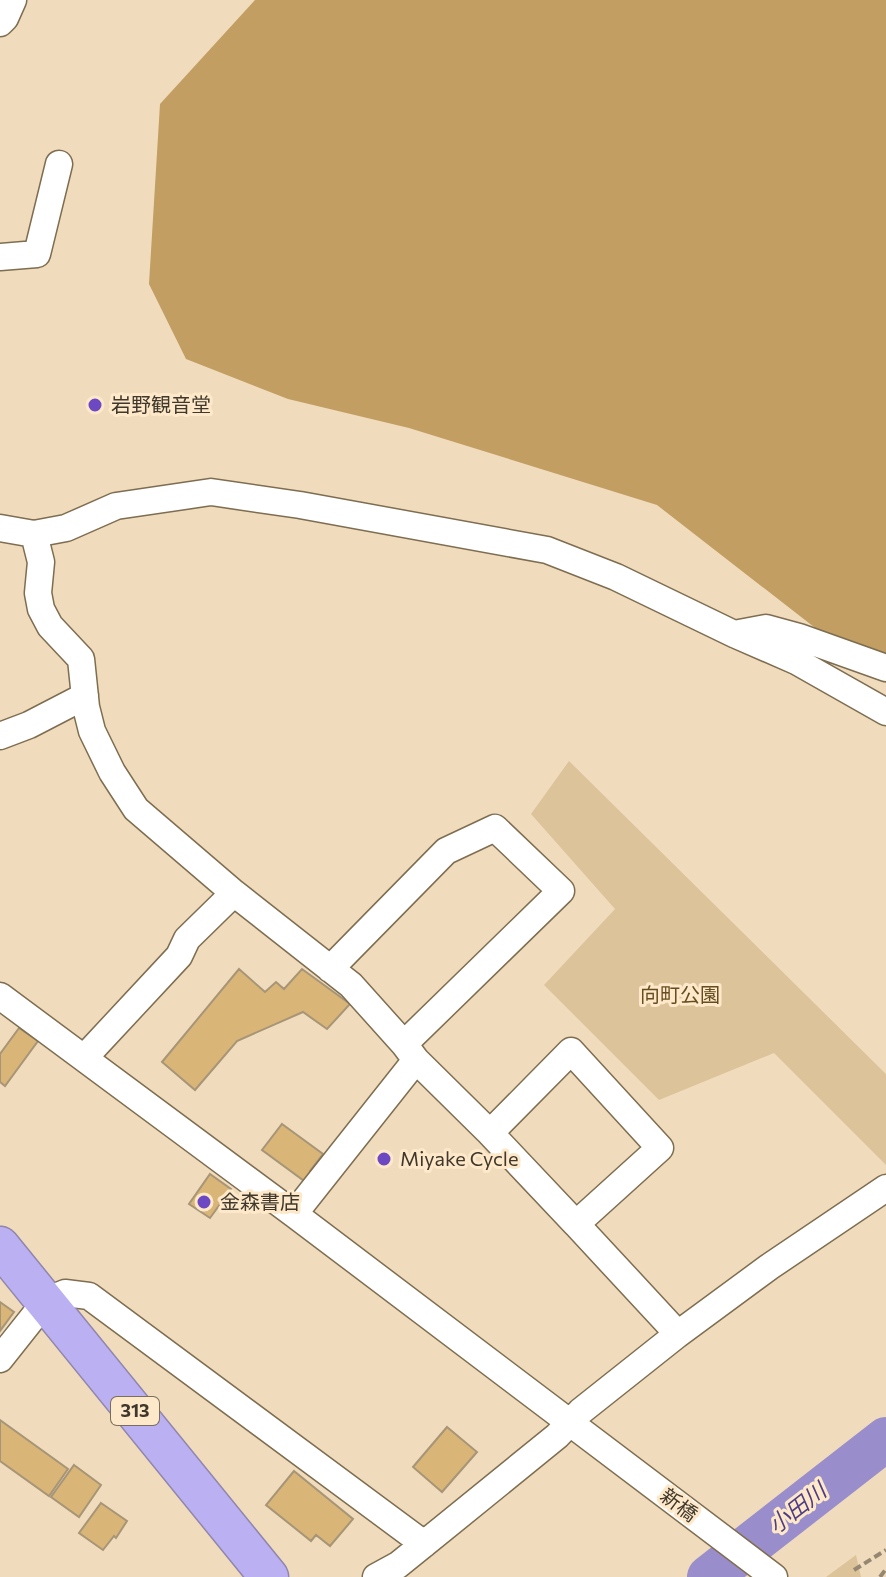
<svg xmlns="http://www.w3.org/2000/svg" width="886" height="1577" viewBox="0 0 886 1577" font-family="Commissioner,'Noto Sans JP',sans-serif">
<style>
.green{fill:#dcc39a}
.forest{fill:#c29e62}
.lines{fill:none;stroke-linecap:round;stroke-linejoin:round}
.river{stroke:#998ecb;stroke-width:44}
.building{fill:#d9b578;stroke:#a79577;stroke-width:2}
.minor-casing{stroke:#7e6d50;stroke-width:29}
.highway-casing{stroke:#9086ac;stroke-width:41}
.path{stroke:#958772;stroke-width:4;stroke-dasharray:8 4;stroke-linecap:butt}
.minor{stroke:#fff;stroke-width:26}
.highway{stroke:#bbb0f1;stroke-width:38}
.poi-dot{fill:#6c49c2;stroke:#fde9c9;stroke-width:3}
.labels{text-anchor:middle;stroke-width:6;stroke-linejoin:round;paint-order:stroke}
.shield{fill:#fde9c9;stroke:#796d5b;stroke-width:2}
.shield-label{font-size:18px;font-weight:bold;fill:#40382c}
.poi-label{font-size:20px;fill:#40382c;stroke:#fde9c9;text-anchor:start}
.park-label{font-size:20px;fill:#664d1f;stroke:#fde9c9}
.street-label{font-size:20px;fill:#40382c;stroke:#fde9c9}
.water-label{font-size:22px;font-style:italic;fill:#4f3c86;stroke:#fde9c9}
</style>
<rect width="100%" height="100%" fill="#f0dcbc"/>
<!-- green -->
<path class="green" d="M569 761 886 1074V1165L774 1053 659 1100 544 985 615 909 531 814Z
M856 1555 861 1577H826Z"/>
<!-- forest -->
<path class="forest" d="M255 0H886V683L657 505 409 428 288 399 186 359 149 284 160 104Z"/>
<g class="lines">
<!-- river -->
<path class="river" d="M709 1577 886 1439"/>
</g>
<!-- building -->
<path class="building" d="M239 969 265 992 276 982 284 989 302 969 350 1004 327 1029 303 1012 237 1041 195 1090 162 1062Z
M19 1028 38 1041 5 1086 0 1082V1054Z
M282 1124 323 1154 310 1171 313 1175 307 1183 262 1150Z
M210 1174 231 1189 210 1218 189 1204Z
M0 1302 14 1312 0 1331Z
M0 1420 68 1469 49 1496 0 1461Z
M447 1427 477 1452 442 1492 413 1467Z
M74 1465 101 1485 79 1517 51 1497Z
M294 1471 353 1519 330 1546 316 1535 311 1541 266 1505Z
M101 1503 127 1521 116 1538 114 1536 103 1550 79 1533Z"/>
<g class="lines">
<defs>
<path id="minor" d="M0 23 5 18 13 0
M0 257 37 254 59 164
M0 528 34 534 66 528 116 506 211 492 300 505 547 550 616 577 734 634 796 661 886 712
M34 534 41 562 38 593 41 609 50 626 81 659 86 707 92 731 112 772 136 809 234 893 351 985 404 1044 416 1060 490 1133 571 1051 660 1148 576 1224 678 1334
M734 634 766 628 799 637 886 668
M0 736 29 725 85 696
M330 969 446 851 495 828 561 891 404 1044
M0 996 294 1214 774 1577
M84 1058 179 956 187 939 234 893
M490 1133 576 1224
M294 1214 416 1060
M0 1359 46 1301 65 1293 89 1296 424 1544
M376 1577 398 1565 424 1544 557 1436 581 1411 678 1334 769 1267 886 1188"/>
<path id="highway" d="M0 1246 269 1577"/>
</defs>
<!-- minor casing -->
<use href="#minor" class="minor-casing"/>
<!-- highway casing -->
<use href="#highway" class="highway-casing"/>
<!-- path -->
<path class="path" d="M854 1570 886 1550
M880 1577 886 1569"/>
<!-- minor -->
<use href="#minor" class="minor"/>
<!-- highway -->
<use href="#highway" class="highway"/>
</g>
<!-- markers -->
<g class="poi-dot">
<circle cx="95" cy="405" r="8"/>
<circle cx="384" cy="1159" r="8"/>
<circle cx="204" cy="1202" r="8"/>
</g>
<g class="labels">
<!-- shield labels -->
<rect class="shield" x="111" y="1397" width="48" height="28" rx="6"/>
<g class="shield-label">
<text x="135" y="1417">313</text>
</g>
<!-- poi labels -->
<g class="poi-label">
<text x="111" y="412">岩野観音堂</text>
<text x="400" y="1166">Miyake Cycle</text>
<text x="220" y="1209">金森書店</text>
</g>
<!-- park labels -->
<g class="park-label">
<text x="680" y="1002">向町公園</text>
</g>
<!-- street labels -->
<g class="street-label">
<text transform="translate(679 1505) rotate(37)" y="7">新橋</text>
</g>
<!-- water labels -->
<g class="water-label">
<text transform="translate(797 1508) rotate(-38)" y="8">小田川</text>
</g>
</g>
</svg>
